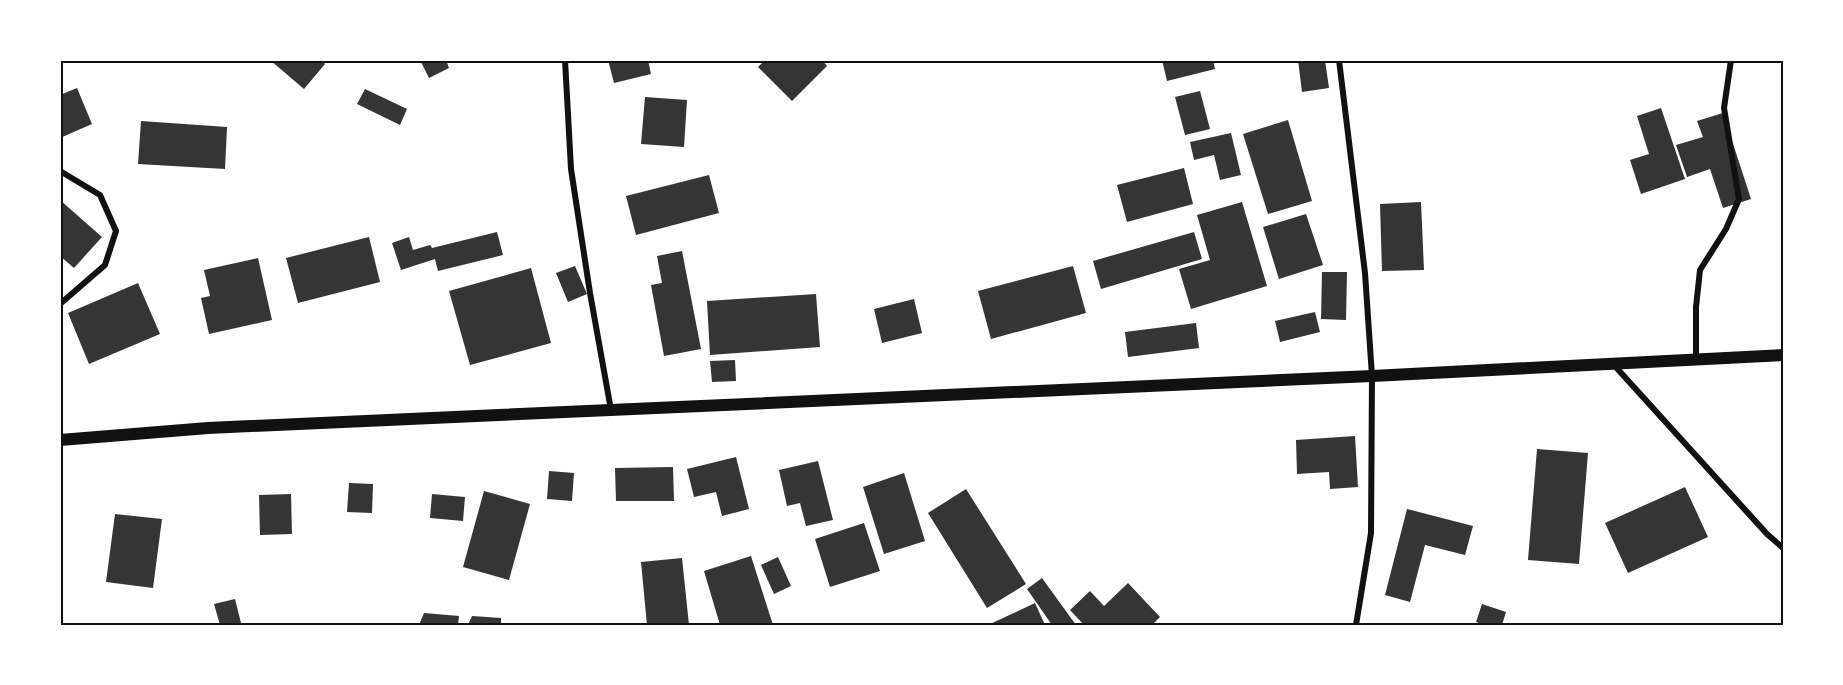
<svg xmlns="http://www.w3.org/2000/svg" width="1843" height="685" viewBox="0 0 1843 685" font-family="Figtree,sans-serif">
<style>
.building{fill:#353535}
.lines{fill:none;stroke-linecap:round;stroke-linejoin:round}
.minor{stroke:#111;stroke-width:6}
.secondary{stroke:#111;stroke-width:12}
.neatline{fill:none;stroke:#111;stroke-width:2}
</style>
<rect width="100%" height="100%" fill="#fff"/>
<!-- building -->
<path class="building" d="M270 60H321L325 64 304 89Z
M420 60H446L449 68 429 78Z
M608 60H648L651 74 614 83Z
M765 60H822L827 66 792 101 758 67Z
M1162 60H1213L1215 69 1167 81Z
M1298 60H1325L1329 88 1302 92Z
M77 88 92 124 60 138V95Z
M365 89 407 109 400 125 357 104Z
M1200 91 1210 129 1185 135 1175 97Z
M645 97 687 100 684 147 641 144Z
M1661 108 1685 179 1641 194 1630 160 1649 154 1637 116Z
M1723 113 1751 199 1723 208 1710 169 1687 177 1676 145 1703 137 1697 121Z
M1288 120 1312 201 1268 214 1243 134Z
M141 121 227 127 225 169 138 164Z
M1231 133 1241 175 1220 180 1214 155 1194 160 1190 142Z
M1184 168 1193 204 1127 222 1117 185Z
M709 175 719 213 636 235 626 196Z
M60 200 102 237 74 268 60 256Z
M1242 202 1267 286 1191 309 1179 269 1210 260 1197 215Z
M1421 202 1424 270 1382 271 1380 204Z
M1306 214 1323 265 1279 279 1263 227Z
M497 232 503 255 438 271 435 259 401 270 392 243 409 237 413 250 430 245 432 248Z
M1194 232 1202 259 1101 289 1093 261Z
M369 237 380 282 298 303 286 258Z
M682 251 701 349 664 356 651 285 662 283 657 256Z
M258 258 272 320 209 334 201 298 210 296 204 270Z
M575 266 587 294 568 302 556 273Z
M1073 266 1086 313 991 339 978 291Z
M531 268 551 343 470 365 449 291Z
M1322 272H1347L1346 320 1321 319Z
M138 283 160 334 89 364 68 313Z
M816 294 820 347 710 355 707 301Z
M914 299 922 333 882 343 874 309Z
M1315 312 1320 332 1280 342 1275 321Z
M1196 323 1199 348 1128 357 1125 332Z
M735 360 736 381 712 382 710 361Z
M1355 436 1358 487 1330 489 1329 472 1297 474 1296 440Z
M1537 449 1588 453 1579 564 1528 560Z
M736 457 749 509 722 516 716 492 694 497 687 469Z
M818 461 833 520 806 526 800 503 787 506 779 470Z
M673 467 674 501H616L615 468Z
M549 471 574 473 572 501 547 499Z
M904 473 925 541 884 554 863 487Z
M349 483 373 484 372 513 347 512Z
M1685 487 1708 537 1628 573 1605 523Z
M966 489 1026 584 987 608 928 513Z
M484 491 530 504 509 580 463 567Z
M291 494 292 534 260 535 259 495Z
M432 494 465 497 463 521 430 518Z
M1407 509 1473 526 1465 555 1425 545 1410 602 1385 595Z
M115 514 162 519 153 588 106 582Z
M864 523 880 571 830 587 815 539Z
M751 556 773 625H720L704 571Z
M778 557 791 586 774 594 761 565Z
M682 558 689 625H647L641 562Z
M1042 578 1076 625H1052L1027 589Z
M1128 583 1160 617 1152 625H1084L1070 610 1090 591 1104 606Z
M235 599 241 623 232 625H220L214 604Z
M1035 603 1045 625H988Z
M1482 604 1506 612 1502 625H1485L1476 622Z
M424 613 459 616 458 625H419Z
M472 616 501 618V625H468Z"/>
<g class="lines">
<!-- minor -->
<path class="minor" d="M565 60 571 169 590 293 611 410
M1339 60 1365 273 1372 376 1371 533 1356 625
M60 171 100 195 116 231 105 265 60 304
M1696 359V307L1700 270 1726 229 1739 199 1724 108 1731 60
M1613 364 1767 534 1783 548"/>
<!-- secondary -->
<path class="secondary" d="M60 440 208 428 1372 376 1783 355"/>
</g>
<!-- border -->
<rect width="1843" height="685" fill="none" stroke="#ffffff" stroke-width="123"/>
<rect x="62" y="62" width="1720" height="562" class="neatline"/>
</svg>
